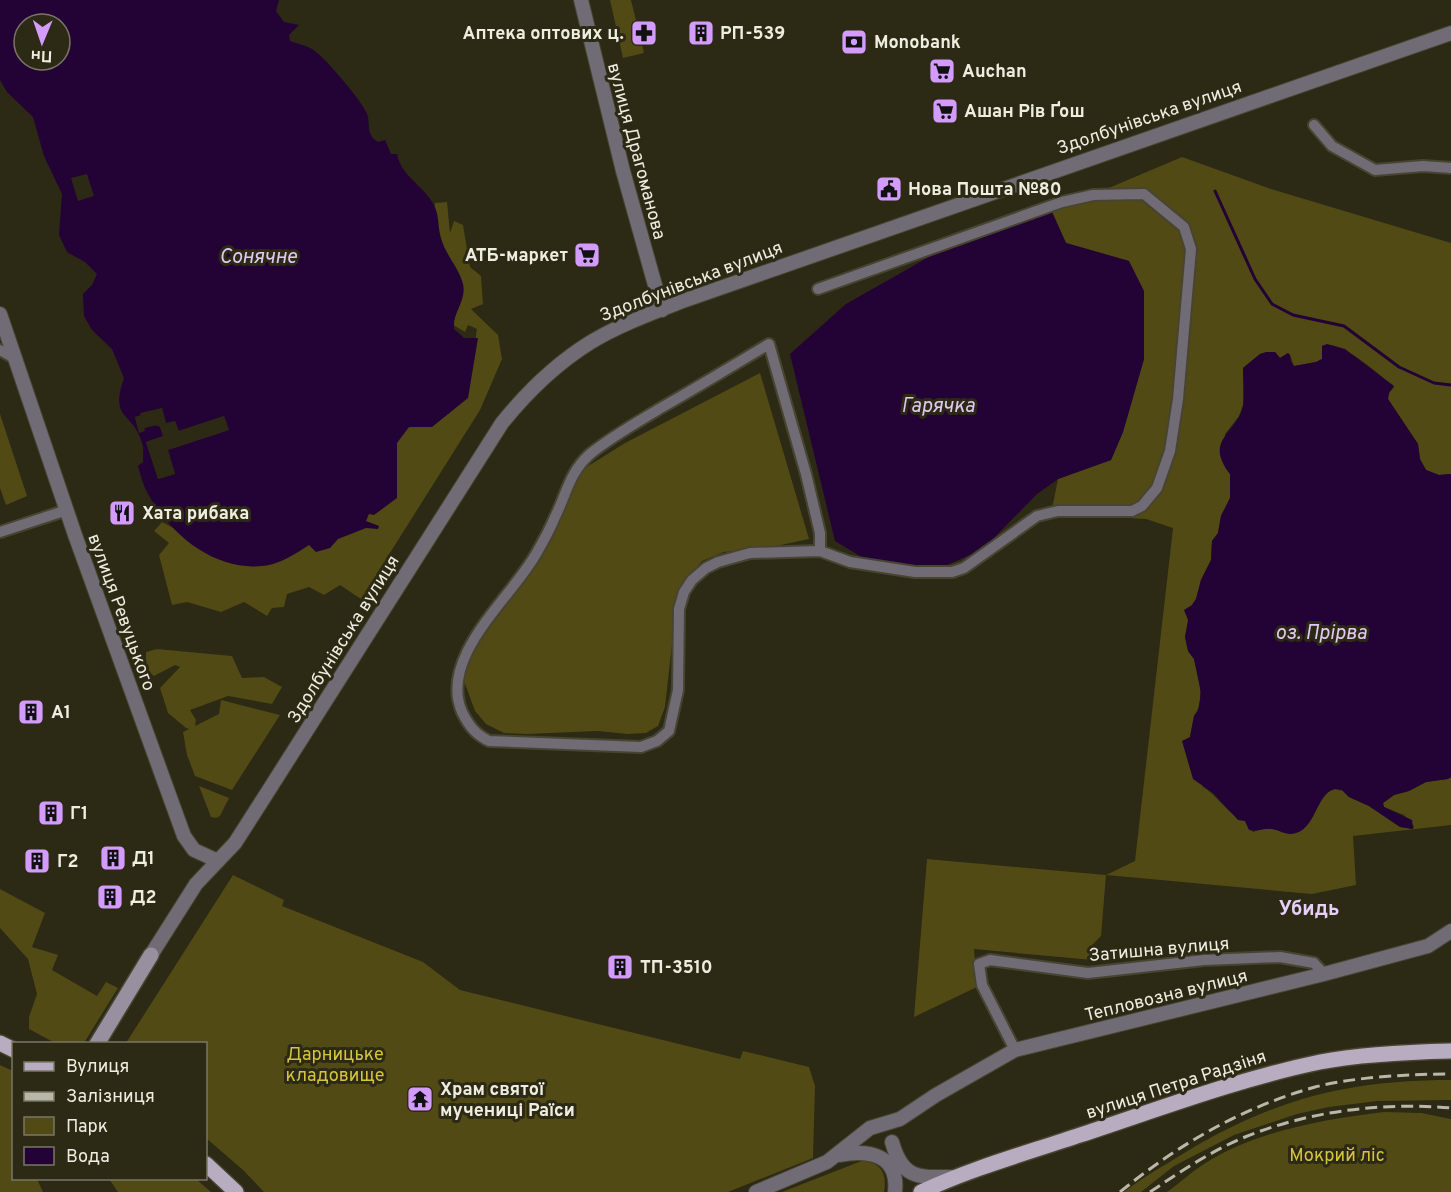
<svg xmlns="http://www.w3.org/2000/svg" width="1451" height="1192" viewBox="0 0 1451 1192" font-family="Overpass,sans-serif">
<style>
.green{fill:#514a15}
.water{fill:#230236;fill-rule:evenodd}
.pier{fill:#2c2914;fill-rule:evenodd}
.lines{fill:none;stroke-linecap:round;stroke-linejoin:round}
.stream{stroke:#230236;stroke-width:3}
.minor-casing{stroke:#474431;stroke-width:14}
.tertiary-casing{stroke:#474431;stroke-width:16}
.secondary-casing{stroke:#474431;stroke-width:18}
.primary-casing{stroke:#474431;stroke-width:18}
.minor{stroke:#706b74;stroke-width:10}
.tertiary{stroke:#706b74;stroke-width:14}
.secondary{stroke:#98909f;stroke-width:15}
.primary{stroke:#b7acc0;stroke-width:15}
.rail{stroke:#b9b7a7;stroke-width:3;stroke-dasharray:12 6;stroke-linecap:butt}
.labels{text-anchor:middle;stroke-width:6;stroke-linejoin:round;paint-order:stroke}
.poi-label{font-size:18px;font-weight:bold;fill:#efede0;stroke:#2c2914;text-anchor:start}
.street-label{font-size:18px;fill:#efede0;stroke:#2c2914}
.park-label{font-size:18px;fill:#d5c53d;stroke:#2c2914}
.water-label{font-size:20px;font-style:italic;fill:#e0caf3;stroke:#2c2914}
.neighbourhood-label{font-size:20px;font-weight:bold;fill:#e6cff8;stroke:#2c2914}
</style>
<rect width="100%" height="100%" fill="#2c2914"/>
<!-- green -->
<path class="green" d="M610 0H631L644 53 623 58Z
M1182 157 1271 189 1451 243V474L1439 475 1426 470 1420 459 1418 444 1388 399 1389 393 1394 387C1379 375 1341 339 1322 346V359L1316 362 1294 366 1290 355 1288 353 1280 358 1275 352 1260 354 1243 368V405L1239 416 1225 434V467L1230 474 1231 486 1230 498 1221 516 1218 533 1212 541 1211 560 1201 580 1196 599 1192 605 1185 637 1188 651 1194 659 1200 682V705L1194 716 1190 737 1203 787C1218 796 1229 816 1245 821L1253 832C1259 830 1265 828 1271 829 1279 829 1287 836 1294 833 1316 825 1318 792 1335 789L1343 791 1349 797 1369 806 1400 827 1413 829 1414 826 1404 815 1384 807 1383 803 1394 795 1409 791 1426 782 1447 779 1451 777V825L1353 836 1356 885 1312 894 1106 875 1101 936 1092 945 1093 960 974 949 977 987 914 1017 927 859 1106 875 1135 861 1173 528 1146 519 1051 514 1058 479 1111 460 1123 432 1144 359 1129 261 1066 243 1052 212Z
M447 202 450 233 454 221 463 225 470 267 481 276 483 304 471 309 498 335 502 359 480 410 361 599 340 585 324 595 309 587 287 594 284 607 272 608 267 616 244 602 221 612 187 602 172 605 159 555 169 543 154 531 162 522 204 544 390 440 402 421 410 428 413 418 468 386 477 329 468 325 465 332 450 323 432 229 435 203Z
M760 373 809 539 776 546 724 552 702 561 682 586 673 635 665 707 658 726 646 733 628 734 598 731 527 734 504 733 486 724 475 711 464 681 469 661 482 638 540 560 556 531 567 500 582 470 625 443Z
M0 414 27 496 6 505 0 488Z
M157 649 232 656 242 678 264 677 282 687 272 704 228 696 190 710 196 720 195 726 219 714 221 700 280 715 232 790 195 776 187 755 183 732 189 729 186 728 168 713 160 688 180 667 175 665 154 676 146 670V652Z
M199 786 229 798 220 816 216 818 211 817Z
M233 875 284 900 282 906 423 962 460 990 740 1059 743 1051 809 1067 815 1086 813 1158 728 1192H264L243 1170 206 1138V1044L126 1043Z
M0 889 45 913 32 947 58 955 52 970 97 996 106 982 118 988 84 1043H55L29 1029V1017L37 994 28 959 0 928Z
M0 1065 13 1071 14 1178 37 1179 43 1192H0Z
M1451 1080V1100L1377 1101 1329 1107 1297 1114 1234 1135 1174 1166 1141 1192H1124C1143 1177 1165 1165 1186 1152 1274 1099 1348 1080 1451 1080Z
M1384 1112 1421 1113 1451 1119V1192H1167C1180 1183 1191 1172 1204 1164 1255 1131 1325 1119 1384 1112Z
M864 1160C882 1164 887 1174 884 1192H782Z
M109 1179H196L211 1192H118Z"/>
<!-- water -->
<path class="water" d="M0 0H279L276 11 284 22 299 25 289 35 290 41C297 44 306 45 312 49 324 56 362 101 367 114 371 125 365 134 378 142L385 140 391 154H397C401 178 428 187 436 210 439 219 438 229 441 238 445 254 459 268 463 284 467 301 452 313 454 329L464 338H478L468 398 432 427H409L397 443V498L374 515 369 514 366 521 379 526 378 529 366 528 338 539 330 548 316 552 309 545C295 554 279 565 262 566 212 571 166 531 145 488 142 481 140 473 138 466L143 462C143 456 144 448 142 443 133 411 109 421 124 378L112 349 92 330 84 316 83 294 92 285 97 274 85 262 67 252 59 235 62 194 44 156 33 117 7 92 0 80ZM24 24H60V60H24ZM87 174 94 196 78 201 71 178ZM162 408 166 424 175 421 178 431 224 416 229 430 168 450 175 474 158 479 146 442 163 436 160 427C153 423 144 428 139 433L135 417Z
M1052 212 1066 243 1129 261 1144 291V359L1123 432 1111 460 1058 479 1037 494 982 550 942 567 903 566 865 559 835 541 790 354 846 304 929 257Z
M1327 344 1345 349 1394 386 1389 393 1388 399 1418 444 1420 459 1426 470 1439 475 1451 474V777L1448 779 1426 782 1409 791 1394 795 1383 803 1384 807 1412 820 1413 829 1400 827 1369 806 1349 797 1342 790 1335 789C1315 793 1317 832 1291 834 1284 834 1279 830 1272 829 1264 828 1257 832 1249 830L1245 821 1238 820 1213 793 1193 779 1182 741 1190 737 1194 716 1198 711 1201 693 1194 659 1188 651 1185 637 1188 620 1184 610 1192 605 1196 599 1201 580 1211 560 1212 541 1218 533 1221 516 1230 498V474C1203 439 1237 434 1243 406 1245 395 1243 379 1243 368L1260 354 1266 352H1275L1280 358 1288 353 1290 355 1291 362 1294 366 1316 362 1322 359V346Z"/>
<!-- pier -->
<path class="pier" d="M162 408 166 423 175 421 179 431 224 416 229 430 168 450 175 474 158 479 146 442 163 436 160 427 157 425 144 428 145 431 139 433 135 417 141 416 140 413ZM160 411 164 425H173L178 434 222 420 225 428 166 448 165 451 171 472 160 476 150 444 166 438 163 425 157 422 143 426 141 429 139 419 144 415Z"/>
<g class="lines">
<!-- stream -->
<path class="stream" d="M1215 191 1255 279 1272 304 1293 315 1344 326 1399 367 1434 383 1451 385"/>
<defs>
<path id="minor" d="M1314 125 1332 146 1375 170 1423 166 1451 168
M818 289 1062 202 1093 195 1144 194 1184 227 1191 249 1178 399 1170 451 1157 488 1142 506 1132 511H1058L1037 516 964 568 952 572H915L850 562 820 551 750 553 718 562 706 568 692 580 684 592 679 609 678 690 669 731 657 741 641 747 489 741C475 734 469 726 462 712 438 657 512 597 536 554 543 542 550 529 555 517 567 493 569 473 590 454 611 437 636 423 659 409 696 388 732 366 769 344L806 474 820 533V551
M0 350 14 358
M0 532 67 510
M1015 1050 982 985 979 964 990 960 1088 973 1204 960 1280 957 1314 963 1324 974"/>
<path id="tertiary" d="M581 0 623 171 662 310
M0 314 75 535 184 836 194 850 218 861
M151 955 196 884 235 843 267 793 502 423C527 392 557 363 591 342 619 325 650 314 680 302L1451 33
M892 1142C903 1181 920 1177 955 1177
M840 1155C869 1149 899 1155 895 1192
M756 1192 827 1162 870 1128 900 1119 936 1095 1015 1050 1324 974 1428 946 1451 931"/>
<path id="secondary" d="M97 1044 151 955"/>
<path id="primary" d="M0 1043 14 1050
M206 1164 236 1192
M921 1192C972 1168 1027 1153 1080 1135 1159 1109 1238 1079 1320 1062 1362 1054 1407 1052 1451 1051"/>
</defs>
<!-- minor casing -->
<use href="#minor" class="minor-casing"/>
<!-- tertiary casing -->
<use href="#tertiary" class="tertiary-casing"/>
<!-- secondary casing -->
<use href="#secondary" class="secondary-casing"/>
<!-- primary casing -->
<use href="#primary" class="primary-casing"/>
<!-- minor -->
<use href="#minor" class="minor"/>
<!-- tertiary -->
<use href="#tertiary" class="tertiary"/>
<!-- secondary -->
<use href="#secondary" class="secondary"/>
<!-- primary -->
<use href="#primary" class="primary"/>
<!-- rail -->
<path class="rail" d="M1120 1192C1179 1144 1241 1108 1315 1087 1354 1077 1410 1074 1451 1074
M1150 1192C1180 1172 1211 1151 1245 1137 1309 1111 1382 1102 1451 1108"/>
</g>
<!-- icons -->
<defs>
<symbol id="pharmacy-square" viewBox="-11 -11 22 22"><rect x="-9" y="-9" width="18" height="18" rx="4" fill="#d39cfc" stroke="#2c2914"/><path d="M-2-6h4v4h4v4h-4v4h-4v-4h-4v-4h4Z" fill="#111"/></symbol>
<symbol id="building-square" viewBox="-11 -11 22 22"><rect x="-9" y="-9" width="18" height="18" rx="4" fill="#d39cfc" stroke="#2c2914"/><path d="M-4-6H4V6H1V3H-1V6H-4ZM-2.5-4.3h1.7v1.8h-1.7ZM.8-4.3h1.7v1.8H.8ZM-2.5-1h1.7V.8h-1.7ZM.8-1h1.7V.8H.8Z" fill="#111"/></symbol>
<symbol id="bank-square" viewBox="-11 -11 22 22"><rect x="-9" y="-9" width="18" height="18" rx="4" fill="#d39cfc" stroke="#2c2914"/><path d="M-6-4H6V4H-6ZM0-2.3a2.3 2.3 0 1 0 0 4.6a2.3 2.3 0 1 0 0-4.6Z" fill="#111"/></symbol>
<symbol id="supermarket-square" viewBox="-11 -11 22 22"><rect x="-9" y="-9" width="18" height="18" rx="4" fill="#d39cfc" stroke="#2c2914"/><path d="M-6-5.5h2.5l.6 2H6L4.5 2H-2.5L-4.4-4H-6ZM-1.5 3.2a1.3 1.3 0 1 0 .1 0ZM3 3.2a1.3 1.3 0 1 0 .1 0Z" fill="#111"/></symbol>
<symbol id="civic-square" viewBox="-11 -11 22 22"><rect x="-9" y="-9" width="18" height="18" rx="4" fill="#d39cfc" stroke="#2c2914"/><path d="M-.6-6.5H3V-4.5H.6V-3L4-1V1h2V6H-6V1h2V-1L-.6-3ZM-1.2 2.5V6h2.4V2.5Z" fill="#111"/></symbol>
<symbol id="restaurant-square" viewBox="-11 -11 22 22"><rect x="-9" y="-9" width="18" height="18" rx="4" fill="#d39cfc" stroke="#2c2914"/><path d="M-5-6h1v4h1v-4h1v4h1v-4h1v5L-1.5 .5V6h-2V.5L-5-1ZM5-6V6H3V1.5H1.5Q1.5-4 5-6Z" fill="#111"/></symbol>
<symbol id="temple-square" viewBox="-11 -11 22 22"><rect x="-9" y="-9" width="18" height="18" rx="4" fill="#d39cfc" stroke="#2c2914"/><path d="M0-6L5-2H3V0L6.5 2.5H4V6H1.5V3h-3V6H-4V2.5H-6.5L-3 0V-2H-5Z" fill="#111"/></symbol>
</defs>
<g fill-rule="evenodd">
<use href="#pharmacy-square" x="629" y="18" width="30" height="30"/>
<use href="#building-square" x="686" y="18" width="30" height="30"/>
<use href="#bank-square" x="839" y="27" width="30" height="30"/>
<use href="#supermarket-square" x="927" y="56" width="30" height="30"/>
<use href="#supermarket-square" x="930" y="96" width="30" height="30"/>
<use href="#civic-square" x="874" y="174" width="30" height="30"/>
<use href="#supermarket-square" x="572" y="240" width="30" height="30"/>
<use href="#restaurant-square" x="107" y="498" width="30" height="30"/>
<use href="#building-square" x="16" y="697" width="30" height="30"/>
<use href="#building-square" x="36" y="798" width="30" height="30"/>
<use href="#building-square" x="98" y="843" width="30" height="30"/>
<use href="#building-square" x="22" y="846" width="30" height="30"/>
<use href="#building-square" x="95" y="882" width="30" height="30"/>
<use href="#building-square" x="605" y="952" width="30" height="30"/>
<use href="#temple-square" x="405" y="1084" width="30" height="30"/>
</g>
<g class="labels">
<!-- poi labels -->
<g class="poi-label">
<text x="624" y="39" text-anchor="end">Аптека оптових ц.</text>
<text x="720" y="39">РП-539</text>
<text x="874" y="48">Monobank</text>
<text x="962" y="77">Auchan</text>
<text x="964" y="117">Ашан Рів Ґош</text>
<text x="908" y="195">Нова Пошта №80</text>
<text x="568" y="261" text-anchor="end">АТБ-маркет</text>
<text x="142" y="519">Хата рибака</text>
<text x="51" y="718">А1</text>
<text x="70" y="819">Г1</text>
<text x="132" y="864">Д1</text>
<text x="57" y="867">Г2</text>
<text x="130" y="903">Д2</text>
<text x="640" y="973">ТП-3510</text>
<text x="440" y="1095">Храм святої<tspan x="440" dy="21">мучениці Раїси</tspan></text>
</g>
<!-- street labels -->
<g class="street-label">
<text transform="translate(1149 117) rotate(-19)" y="6">Здолбунівська вулиця</text>
<text transform="translate(637 151) rotate(75)" y="6">вулиця Драгоманова</text>
<text transform="translate(691 281) rotate(-21)" y="6">Здолбунівська вулиця</text>
<text transform="translate(122 612) rotate(70)" y="6">вулиця Ревуцького</text>
<text transform="translate(343 639) rotate(-58)" y="6">Здолбунівська вулиця</text>
<text transform="translate(1159 949) rotate(-5)" y="6">Затишна вулиця</text>
<text transform="translate(1166 995) rotate(-14)" y="6">Тепловозна вулиця</text>
<text transform="translate(1176 1084) rotate(-18)" y="6">вулиця Петра Радзіня</text>
</g>
<!-- park labels -->
<g class="park-label">
<text x="335" y="1060">Дарницьке<tspan x="335" dy="21">кладовище</tspan></text>
<text x="1337" y="1161">Мокрий ліс</text>
</g>
<!-- water labels -->
<g class="water-label">
<text x="258" y="263">Сонячне</text>
<text x="938" y="412">Гарячка</text>
<text x="1321" y="639">оз. Прірва</text>
</g>
<!-- neighbourhood labels -->
<g class="neighbourhood-label">
<text x="1309" y="915">Убидь</text>
</g>
</g>
<!-- legend -->
<rect x="12" y="1042" width="195" height="138" fill="#2c2914" stroke="#7a7766" stroke-width="1.5"/>
<rect x="24" y="1062" width="30" height="9" fill="#b7acc0" stroke="#7a7766" stroke-width="1.5"/>
<text x="66" y="1072" font-size="18" fill="#efede0">Вулиця</text>
<rect x="24" y="1092" width="30" height="9" fill="#b9b7a7" stroke="#7a7766" stroke-width="1.5"/>
<text x="66" y="1102" font-size="18" fill="#efede0">Залізниця</text>
<rect x="24" y="1117" width="30" height="18" fill="#514a15" stroke="#7a7766" stroke-width="1.5"/>
<text x="66" y="1132" font-size="18" fill="#efede0">Парк</text>
<rect x="24" y="1147" width="30" height="18" fill="#230236" stroke="#7a7766" stroke-width="1.5"/>
<text x="66" y="1162" font-size="18" fill="#efede0">Вода</text>
<!-- north arrow -->
<g transform="translate(42 42) rotate(182)"><circle r="28" fill="#2c2914" stroke="#7a7766" stroke-width="1.5"/>
<path d="M0-4.5L10 22L0 15L-10 22Z" fill="#d39cfc"/>
<text y="-9" font-size="16" font-weight="bold" text-anchor="middle" fill="#efede0">Пн</text>
</g>
</svg>
